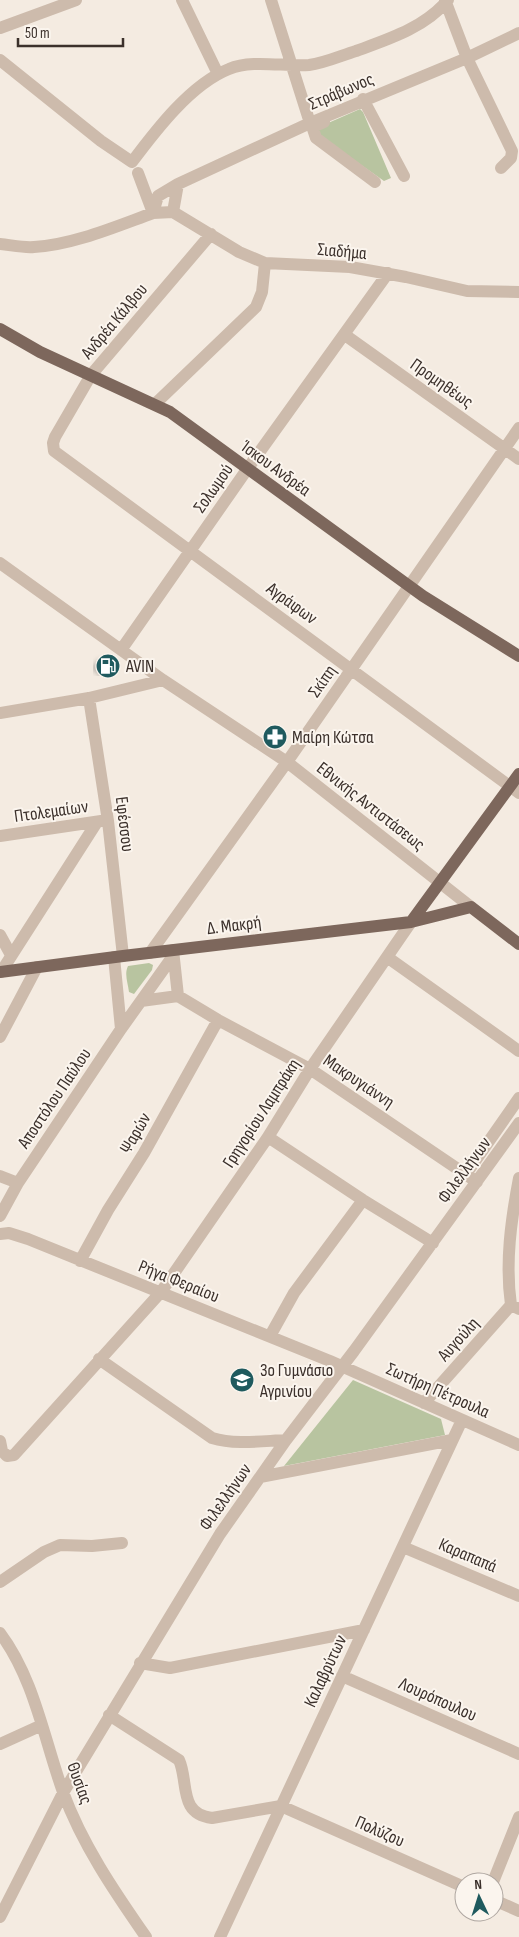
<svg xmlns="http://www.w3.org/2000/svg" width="519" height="1937" viewBox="0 0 519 1937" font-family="'Sofia Sans Condensed',sans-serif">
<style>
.green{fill:#b8c4a0}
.building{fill:#c8694b;filter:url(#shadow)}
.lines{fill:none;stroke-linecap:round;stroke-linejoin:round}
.minor{stroke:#cdbbac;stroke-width:12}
.major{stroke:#7d675c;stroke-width:12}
.labels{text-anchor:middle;stroke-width:4;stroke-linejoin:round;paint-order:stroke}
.street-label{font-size:18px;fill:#3b302b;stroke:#fbf5ee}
.poi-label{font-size:18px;fill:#3b302b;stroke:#fbf5ee;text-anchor:start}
</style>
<defs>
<filter id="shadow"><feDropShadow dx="-4.5" dy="4.5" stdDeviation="2.5" flood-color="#0004"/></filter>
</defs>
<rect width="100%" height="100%" fill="#f4ebe1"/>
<!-- green -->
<path class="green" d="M360 109 363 112 391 178 384 181 317 134 319 127Z
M149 963 153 965 152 970 134 994 129 992C128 983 124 974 128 966Z
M353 1380 441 1419 445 1435 284 1466Z"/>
<!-- building -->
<path class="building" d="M104 654 117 663 108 674 96 664Z"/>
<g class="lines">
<!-- minor -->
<path class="minor" d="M182 0 218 74
M271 0 310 123
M445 0 467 58 512 151 511 158 501 168
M0 28 76 0
M0 60 101 141 132 162C156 130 191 84 229 69 252 59 285 67 309 65 325 63 340 56 356 51 389 39 424 28 448 0
M363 99 404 176
M324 122 315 126 313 129 316 138 375 182
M138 173 153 213 173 212 239 252 265 263 350 267 406 277 467 291 519 292
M173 212 178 184
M211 234 91 375 55 437 53 443 54 451 519 793
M0 244C11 245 23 248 34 247 73 245 117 226 153 213L158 196 178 184 310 123 467 58 519 33
M345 335 519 459
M155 404 256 307 262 292 265 263
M0 563 163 680 287 762 471 907
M121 650 248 468 388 273
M89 698 108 821 123 956
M0 713 89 698 163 680
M0 836 101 821
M0 935 11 955
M173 950 178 996 218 1020 310 1069 477 1182
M150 953 287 762 519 428
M114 957 121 1029
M387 957 519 1051
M1 972 97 822
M141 1001 178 996
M0 1037 37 967
M268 1137 363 1200 433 1243
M466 1174 519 1098
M0 1176 18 1183
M0 1216 18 1183 121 1029 173 956
M0 1234 9 1233 28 1239 330 1361 519 1445
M80 1261 108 1210 144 1153 218 1020
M511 1305C505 1263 511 1220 519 1178
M270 1336 294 1293 363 1200
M99 1359 212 1438C235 1445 262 1441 286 1440
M424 1403 511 1305 519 1309
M0 1441 2 1451 7 1456 14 1455 161 1292 268 1137 310 1069 411 922
M260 1477 452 1440
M403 1547 519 1596
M0 1582 44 1552 60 1545 92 1546 122 1543
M0 1633C34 1678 44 1739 63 1792 82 1844 114 1891 146 1937
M140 1663 170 1668 364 1630
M342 1676 519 1754
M109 1715 179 1760C189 1782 178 1814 212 1818L281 1806 464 1887
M0 1744 42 1725
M493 1882 519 1817
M494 1900 519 1911
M0 1917 63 1793 220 1534 286 1440 354 1351 519 1123
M220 1937 462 1420"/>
<!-- major -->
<path class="major" d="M0 329 40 352 170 412 423 596 519 656
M411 922 519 774
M0 972 123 956 411 922 471 907 519 944"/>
</g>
<!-- icons -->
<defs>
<symbol id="fuel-disc" viewBox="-11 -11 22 22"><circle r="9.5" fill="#1f5a5e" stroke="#fbf5ee"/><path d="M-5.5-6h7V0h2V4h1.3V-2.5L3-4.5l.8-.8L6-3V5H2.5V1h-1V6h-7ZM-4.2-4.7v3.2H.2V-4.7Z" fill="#fff"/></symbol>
<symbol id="pharmacy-disc" viewBox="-11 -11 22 22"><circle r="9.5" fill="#1f5a5e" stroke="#fbf5ee"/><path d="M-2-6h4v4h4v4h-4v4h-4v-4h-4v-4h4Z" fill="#fff"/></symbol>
<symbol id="school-disc" viewBox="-11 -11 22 22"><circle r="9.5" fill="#1f5a5e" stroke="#fbf5ee"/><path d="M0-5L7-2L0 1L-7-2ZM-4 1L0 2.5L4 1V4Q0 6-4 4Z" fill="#fff"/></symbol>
</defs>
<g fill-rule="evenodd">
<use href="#fuel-disc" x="94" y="652" width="28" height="28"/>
<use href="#pharmacy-disc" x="261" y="723" width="28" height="28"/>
<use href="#school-disc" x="228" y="1366" width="28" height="28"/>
</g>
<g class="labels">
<!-- street labels -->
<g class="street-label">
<text transform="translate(341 91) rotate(-23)" y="6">Στράβωνος</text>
<text transform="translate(342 251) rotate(5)" y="6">Σιαδήμα</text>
<text transform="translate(114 321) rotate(-50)" y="6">Ανδρέα Κάλβου</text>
<text transform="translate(442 383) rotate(35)" y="6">Προμηθέως</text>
<text transform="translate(276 468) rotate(36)" y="6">Ίσκου Ανδρέα</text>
<text transform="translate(213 488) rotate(-55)" y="6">Σολωμού</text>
<text transform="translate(292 603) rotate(36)" y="6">Αγράφων</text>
<text transform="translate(322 681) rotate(-55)" y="6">Σκίπη</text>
<text transform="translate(371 806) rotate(38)" y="6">Εθνικής Αντιστάσεως</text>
<text transform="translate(51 811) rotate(-8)" y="6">Πτολεμαίων</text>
<text transform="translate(125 824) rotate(83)" y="6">Εφέσσου</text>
<text transform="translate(234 925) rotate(-7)" y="6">Δ. Μακρή</text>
<text transform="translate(359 1081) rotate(34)" y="6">Μακρυγιάννη</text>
<text transform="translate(54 1098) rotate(-56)" y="6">Αποστόλου Παύλου</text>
<text transform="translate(261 1113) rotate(-57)" y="6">Γρηγορίου Λαμπράκη</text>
<text transform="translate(135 1133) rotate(-60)" y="6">Ψαρών</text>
<text transform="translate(464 1170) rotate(-54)" y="6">Φιλελλήνων</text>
<text transform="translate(179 1281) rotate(22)" y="6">Ρήγα Φεραίου</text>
<text transform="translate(458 1339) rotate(-48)" y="6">Αυγούλη</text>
<text transform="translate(438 1390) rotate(24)" y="6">Σωτήρη Πέτρουλα</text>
<text transform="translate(225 1497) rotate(-55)" y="6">Φιλελλήνων</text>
<text transform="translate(468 1555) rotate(23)" y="6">Καραπαπά</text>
<text transform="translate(325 1671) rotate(-65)" y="6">Καλαβρύτων</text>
<text transform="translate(438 1699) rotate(24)" y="6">Λουρόπουλου</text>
<text transform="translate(80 1783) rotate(70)" y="6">Θυσίας</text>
<text transform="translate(380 1831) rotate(24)" y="6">Πολύζου</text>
</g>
<!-- poi labels -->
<g class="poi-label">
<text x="126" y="672">AVIN</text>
<text x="292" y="743">Μαίρη Κώτσα</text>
<text x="260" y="1376">3ο Γυμνάσιο<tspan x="260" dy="21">Αγρινίου</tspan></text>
</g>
</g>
<!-- north arrow -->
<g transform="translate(479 1897) rotate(356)"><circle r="24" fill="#fbf5ee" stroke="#aea6a0"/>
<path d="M0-4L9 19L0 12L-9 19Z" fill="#1f5a5e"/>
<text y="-8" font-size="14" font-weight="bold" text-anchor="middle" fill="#3b302b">N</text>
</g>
<!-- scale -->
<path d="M18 38v8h105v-8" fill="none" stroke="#3b302b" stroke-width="2.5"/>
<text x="25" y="38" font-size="15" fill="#3b302b" stroke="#fbf5ee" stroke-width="4" paint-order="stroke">50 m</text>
</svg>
